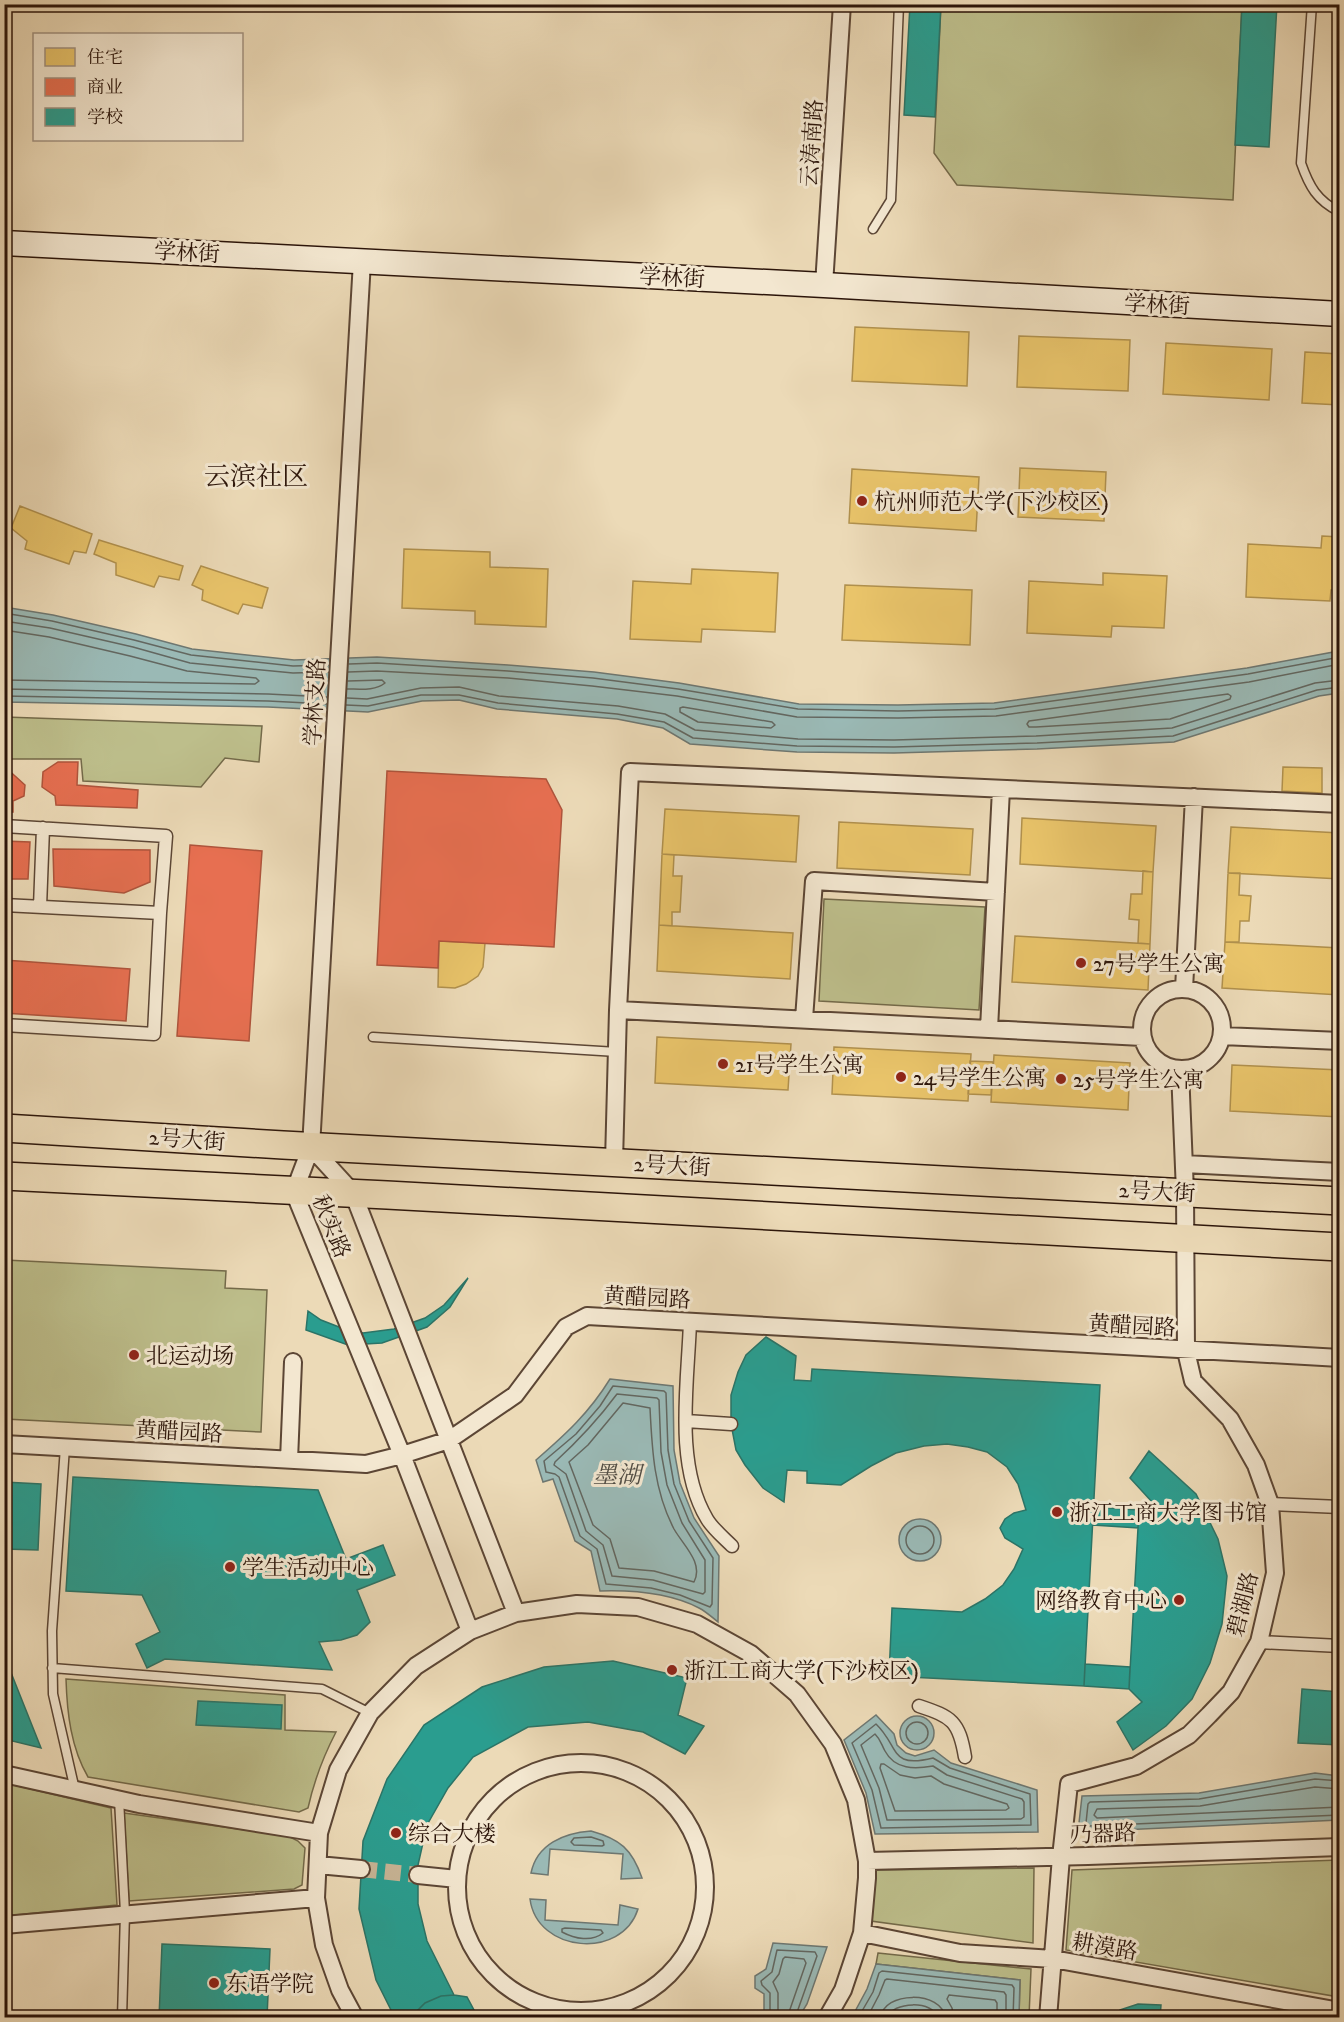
<svg xmlns="http://www.w3.org/2000/svg" width="1344" height="2022" viewBox="0 0 1344 2022" font-family="'IM FELL DW Pica','Noto Serif SC',serif">
<style>
.green{fill:#bdbe8b;stroke:#746a4a;stroke-width:1.5}
.water{fill:#9ab9b5;stroke:#6e7771;stroke-width:1.5}
.homes{fill:#e9c46a;stroke:#b0904d;stroke-width:1.5}
.shops{fill:#e76f51;stroke:#af543c;stroke-width:1.5}
.schools{fill:#2a9d8f;stroke:#2b7467;stroke-width:1.5}
.lines{fill:none;stroke-linecap:round;stroke-linejoin:round}
.shore{stroke:#636760;stroke-width:1.5}
.minor-tunnel{stroke:#c6b394;stroke-width:16;stroke-dasharray:16 8;stroke-linecap:butt}
.service-casing{stroke:#5c4635;stroke-width:11}
.pedestrian-casing{stroke:#5c4635;stroke-width:15}
.minor-casing{stroke:#5c4635;stroke-width:20}
.secondary-casing{stroke:#2c150a;stroke-width:27}
.primary-casing{stroke:#2c150a;stroke-width:30}
.service{stroke:#f3e7d0;stroke-width:8}
.pedestrian{stroke:#f3e7d0;stroke-width:12}
.minor{stroke:#f3e7d0;stroke-width:16}
.secondary{stroke:#f3e7d0;stroke-width:24}
.primary{stroke:#ecdab7;stroke-width:27}
.poi-dot{fill:#8f2418;stroke:#f3e7d0;stroke-width:2}
.labels{text-anchor:middle;stroke-width:6;stroke-linejoin:round;paint-order:stroke}
.street-label{font-size:22px;fill:#2c150a;stroke:#f3e7d0}
.poi-label{font-size:22px;fill:#2c150a;stroke:#f3e7d0;text-anchor:start}
.water-label{font-size:24px;font-style:italic;fill:#524e46;stroke:#f3e7d0}
.quarter-label{font-size:26px;fill:#2c150a;stroke:#f3e7d0}
</style>
<rect width="100%" height="100%" fill="#ecdab7"/>
<filter id="stains"><feTurbulence type="fractalNoise" baseFrequency=".00333" numOctaves="4"/><feColorMatrix values="0 0 0 0 .2 0 0 0 0 .09 0 0 0 0 .02 0 0 0 .5 -.17"/></filter>
<radialGradient id="worn" r=".72"><stop offset=".6" stop-color="#630" stop-opacity="0"/><stop offset="1" stop-color="#630" stop-opacity=".3"/></radialGradient>
<!-- green -->
<path class="green" d="M941 5H1242L1233 200 957 185 934 153Z
M5 717 262 726 259 762 225 758 201 787 83 781 81 759H5Z
M824 899 985 907 979 1010 819 1001Z
M5 1260 226 1271 225 1288 267 1290 261 1432 5 1419Z
M66 1679 285 1695V1730L336 1732C323 1757 314 1781 308 1808L299 1812 88 1777C71 1748 67 1713 66 1679Z
M5 1783 111 1808 117 1905 5 1916Z
M124 1813 288 1836 298 1841 305 1848 302 1885 294 1889 129 1901Z
M1339 1860V1997L1066 1950 1072 1870Z
M1034 1868 1033 1943 871 1921 874 1870Z
M878 1953 1031 1969 1029 2017H1019L1020 1980 876 1964Z"/>
<!-- water -->
<path class="water" d="M4 607 53 615 136 634 192 649 294 660 377 657 508 665 594 672 679 683 799 704 898 705 994 703 1247 668 1339 651V693L1319 696 1174 742 1037 749 894 753 797 752 690 744 663 728 617 719 497 709 459 700 422 701 368 712 268 707 5 702Z
M610 1379 673 1386 674 1450 680 1483 694 1518 719 1556 718 1622C712 1617 705 1611 699 1608 670 1593 632 1590 600 1591L591 1551 575 1541 553 1479 543 1482 536 1460C566 1434 589 1413 610 1379Z
M899 1540a21 21 0 1 1 42 0a21 21 0 1 1-42 0Z
M876 1715 894 1734 897 1745 906 1753 915 1756 934 1750 951 1763 1037 1790 1038 1832 875 1834 866 1793 844 1740Z
M900 1733a17 17 0 1 1 34 0a17 17 0 1 1-34 0Z
M1315 1773 1339 1776V1820L1078 1832 1082 1796 1199 1793Z
M591 1831C620 1839 632 1849 642 1878L621 1879 623 1854 550 1849 548 1875 531 1873C537 1844 564 1833 591 1831Z
M530 1899 546 1900 545 1920 618 1925 620 1905 638 1909C622 1960 537 1953 530 1899Z
M773 1943 827 1947 807 2004 799 2017H764V1994L755 1988V1976L766 1969Z
M876 1964 1020 1980 1019 2017H940L915 2010 888 2017H852L867 1989Z"/>
<!-- homes -->
<path class="homes" d="M855 327 969 332 967 386 852 381Z
M1019 336 1130 340 1128 391 1017 387Z
M1166 343 1272 349 1269 400 1163 394Z
M1305 352 1340 354V405L1302 403Z
M1020 468 1106 472 1104 521 1018 517Z
M852 469 979 477 976 531 849 523Z
M20 506 92 534 86 553 74 551 69 564 25 549 27 541 11 528Z
M1322 536 1340 537V590H1331L1330 601 1246 597 1248 544 1321 548Z
M99 540 183 566 179 580 159 576 154 587 116 575V563L94 554Z
M404 549 490 552V567L548 569 546 627 475 624V611L402 608Z
M201 566 268 588 262 608 243 604 238 614 202 600 203 590 192 585Z
M692 569 778 573 775 632 702 629 701 642 630 639 633 581 691 584Z
M1103 573 1167 576 1164 628 1112 626 1111 637 1027 633 1029 581 1103 585Z
M845 585 972 590 970 645 842 640Z
M1283 767 1322 768V793L1282 791Z
M665 809 799 816 796 862 662 854Z
M1022 818 1156 826 1153 872 1020 864Z
M839 822 973 829 970 875 837 868Z
M1231 827 1340 833V879L1228 873Z
M662 854 674 855 673 876H682L680 912H672V926L659 925Z
M1143 871 1153 872 1150 944 1138 943 1139 920 1129 919 1131 894H1142Z
M1228 873H1240L1239 895 1251 896 1249 921H1240L1239 942H1225Z
M659 925 793 933 790 979 657 971Z
M1015 936 1150 944 1148 990 1012 982Z
M439 941 485 943 483 967 478 976 466 984 455 988 438 987Z
M1225 942 1340 948V995L1222 988Z
M657 1037 791 1044 788 1090 655 1083Z
M834 1047 971 1054 968 1101 832 1094Z
M994 1055 1130 1063 1128 1110 991 1102Z
M970 1061 993 1062 991 1095 968 1094Z
M1232 1065 1340 1070V1117L1230 1111Z"/>
<!-- shops -->
<path class="shops" d="M58 762H78L77 785 138 790 137 808 56 805 55 796 42 787 43 772Z
M4 766 25 785 24 796 13 801V812H4Z
M387 771 546 779 562 810 554 947 439 941 438 968 377 965Z
M4 841 30 842 28 879H4Z
M190 845 262 851 249 1041 177 1036Z
M53 849 150 850V882L124 893 54 886Z
M4 960 130 969 126 1021 4 1013Z"/>
<!-- schools -->
<path class="schools" d="M910 4H941L935 117 904 115Z
M1242 4H1277L1269 147 1235 145Z
M468 1278 450 1307 427 1327 382 1343 348 1345 306 1330 308 1311 321 1320 339 1327 363 1333 394 1329 425 1318 444 1305Z
M766 1337 796 1356 794 1380 811 1381 812 1369 1100 1385 1084 1686 889 1676 892 1608 962 1612 985 1599 1003 1585 1014 1569 1023 1549 1005 1538 1000 1528 1005 1519 1014 1513 1026 1510 1018 1484 1007 1467 987 1452 968 1447 947 1444 924 1446 896 1453 871 1466 841 1485 807 1483V1471L787 1470 784 1502 763 1488 745 1465 736 1450 731 1424V1395L738 1372 746 1355Z
M1149 1451 1196 1494 1218 1539 1227 1576 1222 1624 1210 1663 1192 1699 1166 1726 1133 1750 1117 1722 1142 1702 1129 1689 1139 1510 1153 1503 1130 1478Z
M73 1477 318 1490 346 1559 383 1545 395 1575 357 1590 370 1622 357 1635 341 1640 319 1642 332 1670 165 1659 147 1668 136 1644 160 1632 142 1595 66 1591Z
M4 1482 41 1484 38 1550 4 1549Z
M1094 1507 1139 1510 1138 1528 1093 1525Z
M4 1655 41 1748 4 1739Z
M613 1661 687 1678 678 1715 704 1726 685 1754 643 1732 588 1722 528 1727 473 1757 448 1788 427 1825 418 1865V1904L427 1941 454 1995 441 1996 425 2003 410 2018H395L376 1980 359 1909 363 1841 387 1779 424 1725 482 1687 544 1667Z
M1085 1664 1130 1667 1129 1689 1084 1686Z
M1302 1689 1340 1692V1745L1298 1743Z
M198 1701 282 1705 281 1729 196 1725Z
M162 1944 270 1949 267 2018H159Z
M454 1995 467 1997 475 2012 474 2018H410L425 2003 441 1996Z
M1138 2004 1161 2005 1160 2018H1110L1120 2010Z"/>
<g class="lines">
<!-- shore -->
<path class="shore" d="M4 613 52 621 134 640 191 655 293 666 329 665
M4 621 50 628 133 647 190 663 293 673 329 672
M4 630 49 637 130 656 187 671 256 678 259 681 255 684 4 680
M349 664 377 663 508 671 593 678 678 689 798 709 898 711 995 709 1248 674 1340 657
M348 672 377 671 508 678 592 686 677 696 797 717 898 718 996 716 1249 682 1340 664
M4 689 268 694 327 697
M347 689C360 689 375 691 385 683L382 680 348 681
M1228 694 1231 696 1230 699 1170 719 1036 727H1029L1027 724 1029 721Z
M4 696 268 701 327 704
M347 698 367 699 421 688 459 687 499 696 618 706 665 714 695 730 798 739 894 740 1036 736 1172 728 1315 683 1340 680
M346 705 368 706 421 695H459L498 703 617 714 664 722 693 738 797 746 894 747 1037 743 1173 736 1317 690 1340 687
M683 707 772 722 775 725 771 728 698 722 680 712V708Z
M613 1386 664 1391 666 1393 668 1450 674 1484 689 1521 713 1558 712 1604 710 1607 680 1595 651 1588 606 1584 597 1549 580 1536 559 1477 555 1474 546 1472 544 1461 576 1434 600 1406Z
M617 1394 657 1398 659 1400 661 1452 667 1485 682 1523 705 1560V1592L703 1594 653 1580 612 1576 603 1545 586 1531 566 1474 554 1465 555 1462C580 1439 597 1421 617 1394Z
M623 1403 650 1408C652 1450 654 1491 674 1529 683 1545 704 1563 694 1582L654 1571 619 1568 610 1539 593 1525 569 1462 588 1445Z
M906 1540a14 14 0 1 1 28 0a14 14 0 1 1-28 0Z
M906 1733a11 11 0 1 1 22 0a11 11 0 1 1-22 0Z
M876 1724C900 1747 889 1769 933 1758L950 1768 1030 1794 1031 1825 881 1828 872 1790 852 1743Z
M875 1734C881 1740 881 1744 885 1751 895 1770 915 1769 933 1766L947 1775 1022 1799 1024 1802V1817L1021 1819 887 1820 879 1788 861 1745Z
M881 1764H884L900 1775 915 1778 931 1776 944 1784 1007 1804 1009 1808 1006 1810 895 1811 880 1768Z
M1340 1781 1315 1779 1199 1799 1090 1802 1088 1804 1086 1823 1089 1826 1340 1815
M1340 1789 1315 1787 1200 1806 1097 1809 1094 1815 1097 1818 1340 1807
M591 1837 603 1841 604 1845 602 1846 574 1845 571 1842 574 1838Z
M565 1928 601 1930 603 1933C592 1942 575 1939 562 1932V1929Z
M770 2018V1993L762 1985 761 1981 772 1972 777 1950 815 1952 817 1956 795 2018
M778 2018V1993L773 1982 779 1974 783 1959 785 1957 804 1959 806 1963 787 2018
M858 2018 873 1992 879 1973 882 1971 1012 1985 1014 1988 1013 2018
M867 2018 879 1995 885 1980 887 1979 1004 1992 1006 1995V2018
M881 2018C882 1991 943 1990 945 2018
M888 2018C891 2001 935 2000 937 2018
M954 2018 952 2008 947 1999 949 1995 995 2000 997 2003V2018"/>
<!-- minor-tunnel -->
<path class="minor-tunnel" d="M361 1869 418 1875"/>
<defs>
<path id="service" d="M1312 4 1301 163C1309 186 1317 201 1340 212
M873 229 891 200 899 4
M373 1037 617 1052
M65 1447 52 1631 53 1694 75 1790
M52 1668 322 1689 370 1713
M119 1799 125 1913 122 2018"/>
<path id="pedestrian" d="M4 826 166 836 160 913 4 905
M40 907 43 828
M4 1025 154 1034 160 913
M690 1322C688 1383 674 1464 707 1519 713 1529 724 1538 732 1546
M686 1421 731 1424
M1270 1504 1340 1507
M1259 1642 1340 1646
M919 1706C952 1717 959 1721 965 1757"/>
<path id="minor" d="M362 261 311 1147 294 1192 402 1455 470 1631
M824 285 842 4
M1142 1029a40 40 0 1 1 80 0a40 40 0 1 1-80 0Z
M1184 989 1194 797
M618 1010 1142 1037
M804 1019 814 881 996 892
M989 1029 1001 789
M1222 1036 1340 1041
M311 1147 353 1193 516 1613
M614 1162 618 1010 630 772 1340 804
M1184 1164 1340 1172
M4 1444 366 1464 402 1455 449 1440 515 1395 566 1327 587 1316 1340 1358
M289 1460 293 1362
M457 1887a124 124 0 1 1 248 0a124 124 0 1 1-248 0Z
M4 1774 139 1804 319 1833
M867 1861 1088 1856 1340 1847
M318 1865 361 1869
M418 1875 457 1879
M4 1925 316 1898
M862 1933 960 1953 1053 1959 1340 2011
M355 2018 340 1990 324 1945 316 1898 319 1833 338 1770 370 1713 416 1666 470 1631 516 1613 577 1604 638 1607 697 1624 751 1654 797 1694 833 1744 856 1800 867 1861V1878L862 1933 843 1990 827 2018
M1048 2018 1061 1857 1069 1784 1136 1766 1189 1735 1209 1715 1231 1692 1259 1642 1275 1573 1270 1504 1256 1465 1230 1419 1193 1381 1186 1351 1185 1192 1180 1070"/>
<path id="secondary" d="M4 243 824 285 1340 314"/>
<path id="primary" d="M4 1128 283 1145 1340 1201
M4 1176 387 1195 1340 1247"/>
</defs>
<!-- service casing -->
<use href="#service" class="service-casing"/>
<!-- pedestrian casing -->
<use href="#pedestrian" class="pedestrian-casing"/>
<!-- minor casing -->
<use href="#minor" class="minor-casing"/>
<!-- secondary casing -->
<use href="#secondary" class="secondary-casing"/>
<!-- primary casing -->
<use href="#primary" class="primary-casing"/>
<!-- service -->
<use href="#service" class="service"/>
<!-- pedestrian -->
<use href="#pedestrian" class="pedestrian"/>
<!-- minor -->
<use href="#minor" class="minor"/>
<!-- secondary -->
<use href="#secondary" class="secondary"/>
<!-- primary -->
<use href="#primary" class="primary"/>
</g>
<!-- markers -->
<g class="poi-dot">
<circle cx="862" cy="501" r="6"/>
<circle cx="1081" cy="963" r="6"/>
<circle cx="723" cy="1064" r="6"/>
<circle cx="901" cy="1077" r="6"/>
<circle cx="1061" cy="1079" r="6"/>
<circle cx="134" cy="1355" r="6"/>
<circle cx="1057" cy="1512" r="6"/>
<circle cx="230" cy="1567" r="6"/>
<circle cx="1179" cy="1600" r="6"/>
<circle cx="672" cy="1670" r="6"/>
<circle cx="396" cy="1833" r="6"/>
<circle cx="214" cy="1983" r="6"/>
</g>
<g class="labels">
<!-- street labels -->
<g class="street-label">
<text transform="translate(811 143) rotate(-86)" y="8">云涛南路</text>
<text transform="translate(187 252) rotate(3)" y="8">学林街</text>
<text transform="translate(672 277) rotate(3)" y="8">学林街</text>
<text transform="translate(1157 304) rotate(3)" y="8">学林街</text>
<text transform="translate(314 702) rotate(-87)" y="8">学林支路</text>
<text transform="translate(187 1139) rotate(4)" y="8">2号大街</text>
<text transform="translate(672 1165) rotate(3)" y="8">2号大街</text>
<text transform="translate(1157 1191) rotate(3)" y="8">2号大街</text>
<text transform="translate(332 1226) rotate(68)" y="8">秋实路</text>
<text transform="translate(647 1297) rotate(3)" y="8">黄醋园路</text>
<text transform="translate(1132 1325) rotate(3)" y="8">黄醋园路</text>
<text transform="translate(179 1431) rotate(3)" y="8">黄醋园路</text>
<text transform="translate(1242 1604) rotate(-76)" y="8">碧湖路</text>
<text transform="translate(1103 1833) rotate(-2)" y="8">乃器路</text>
<text transform="translate(1105 1946) rotate(10)" y="8">耕漠路</text>
</g>
<!-- poi labels -->
<g class="poi-label">
<text x="874" y="509">杭州师范大学(下沙校区)</text>
<text x="1093" y="971">27号学生公寓</text>
<text x="735" y="1072">21号学生公寓</text>
<text x="913" y="1085">24号学生公寓</text>
<text x="1073" y="1087">25号学生公寓</text>
<text x="146" y="1363">北运动场</text>
<text x="1069" y="1520">浙江工商大学图书馆</text>
<text x="242" y="1575">学生活动中心</text>
<text x="1167" y="1608" text-anchor="end">网络教育中心</text>
<text x="684" y="1678">浙江工商大学(下沙校区)</text>
<text x="408" y="1841">综合大楼</text>
<text x="226" y="1991">东语学院</text>
</g>
<!-- water labels -->
<g class="water-label">
<text x="617" y="1483">墨湖</text>
</g>
<!-- quarter labels -->
<g class="quarter-label">
<text x="256" y="485">云滨社区</text>
</g>
</g>
<!-- margin -->
<rect width="1344" height="2022" fill="none" stroke="#ecdab7" stroke-width="24"/>
<rect x="6" y="6" width="1332" height="2010" fill="none" stroke="#2c150a" stroke-width="3"/>
<rect x="12" y="12" width="1320" height="1998" fill="none" stroke="#2c150a" stroke-width="1.5"/>
<!-- legend -->
<rect x="33" y="33" width="210" height="108" fill="#f3e7d0" stroke="#a39381" stroke-width="1.5"/>
<rect x="45" y="48" width="30" height="18" fill="#e9c46a" stroke="#a39381" stroke-width="1.5"/>
<text x="87" y="63" font-size="18" fill="#2c150a">住宅</text>
<rect x="45" y="78" width="30" height="18" fill="#e76f51" stroke="#a39381" stroke-width="1.5"/>
<text x="87" y="93" font-size="18" fill="#2c150a">商业</text>
<rect x="45" y="108" width="30" height="18" fill="#2a9d8f" stroke="#a39381" stroke-width="1.5"/>
<text x="87" y="123" font-size="18" fill="#2c150a">学校</text>
<rect width="100%" height="100%" filter="url(#stains)"/>
<rect width="100%" height="100%" fill="url(#worn)"/>
</svg>
